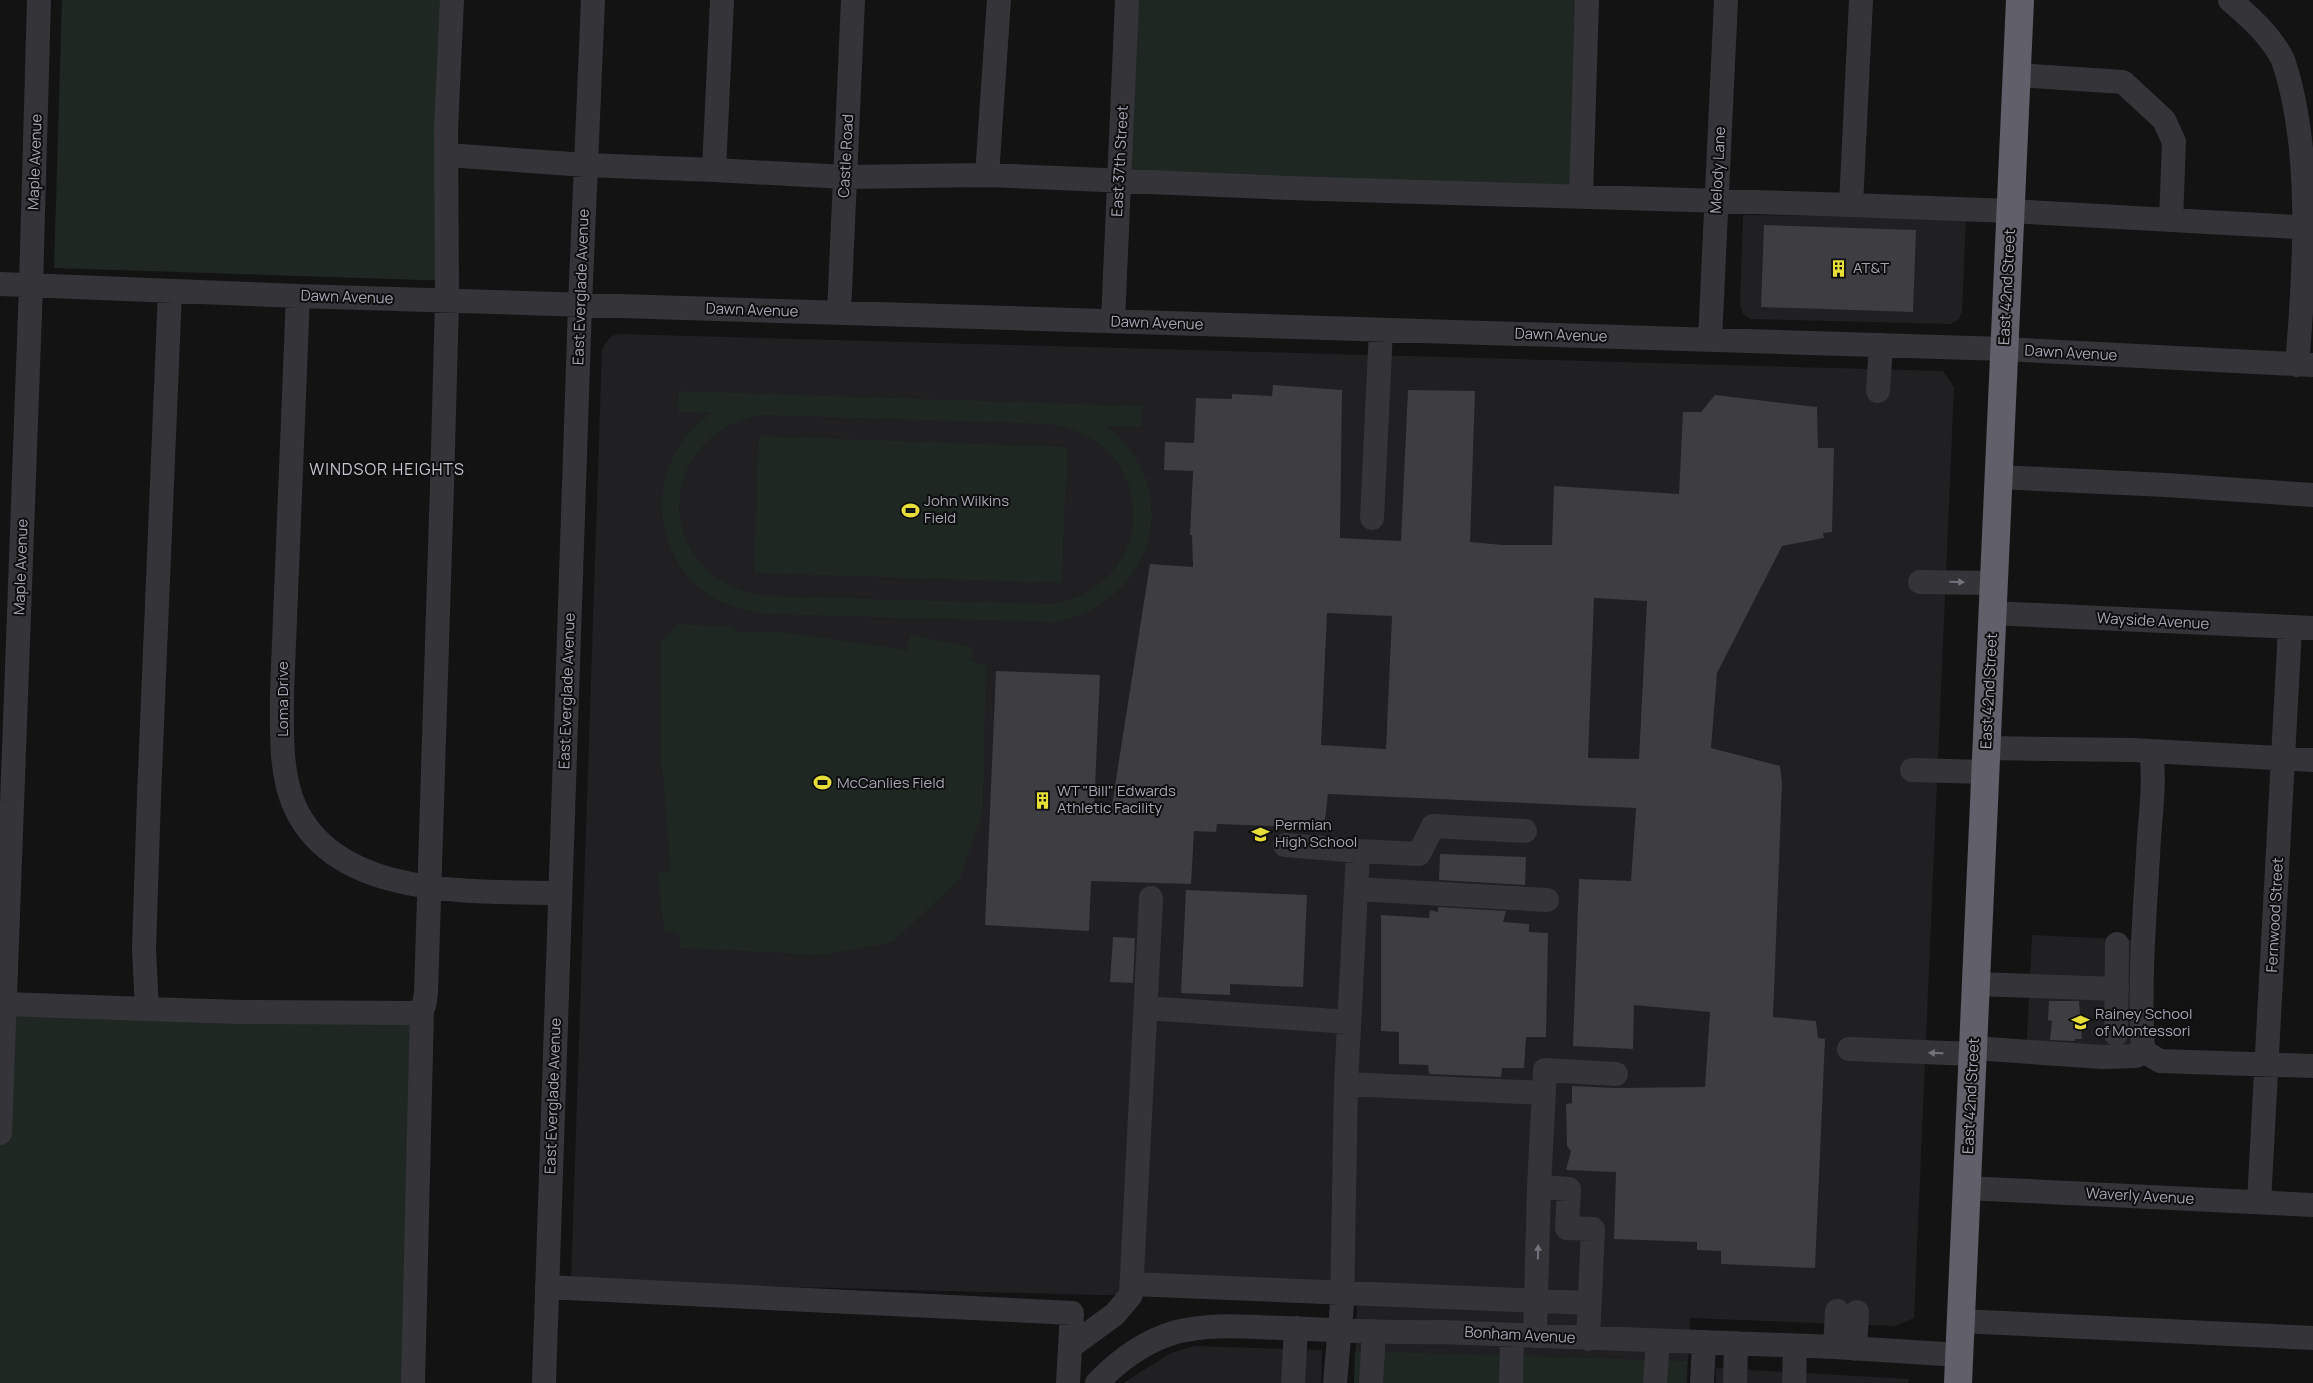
<svg xmlns="http://www.w3.org/2000/svg" width="2313" height="1383" viewBox="0 0 2313 1383" font-family="Manrope,sans-serif">
<style>
.built{fill:#201f21}
.green{fill:#1f2723;fill-rule:evenodd}
.building{fill:#3e3d41;fill-rule:evenodd}
.lines{fill:none;stroke-linecap:round;stroke-linejoin:round}
.minor{stroke:#353439;stroke-width:24}
.highway{stroke:#61606a;stroke-width:28}
.oneway{fill:#73727d}
.labels{text-anchor:middle;stroke-width:4;stroke-linejoin:round;paint-order:stroke}
.street-label{font-size:15px;fill:#a5a5b4;stroke:#0e0e0f}
.poi-label{font-size:15px;fill:#a5a5b4;stroke:#0e0e0f;text-anchor:start}
.neighbourhood-label{font-size:16px;letter-spacing:1px;fill:#c6c6d0;stroke:#0e0e0f}
</style>
<rect width="100%" height="100%" fill="#131314"/>
<!-- built -->
<path class="built" d="M1743 215 1966 218 1962 313 1958 320 1951 324 1751 319 1743 314 1740 305Z
M620 334 1943 371 1954 387 1914 1318 1895 1326 1690 1318 1687 1383H1355L1357 1294 1096 1295 571 1281 602 349 611 336Z
M2032 935 2138 940 2132 1060 2026 1055Z
M1194 1346 1322 1350 1321 1383H1123L1171 1353Z
M1716 1368 1909 1379 1908 1383H1716Z"/>
<!-- green -->
<path class="green" d="M62 0H463L451 281 54 268Z
M1127 0H1590L1581 203 1119 189Z
M679 391 1142 406 1141 426H1107C1186 490 1155 601 1057 622L766 614C743 611 721 605 702 590 645 544 650 453 712 413L678 412ZM759 415 1046 424C1158 436 1164 581 1055 604L766 596C655 582 649 439 759 415Z
M759 436 1067 447 1062 583 754 573Z
M677 624 734 627 737 632H781L907 650 910 635 973 647 971 661 986 665 983 811 960 879 893 942 823 955 680 948 679 933 664 931 658 873 671 870 661 754 662 641Z
M2 1008 426 1022 413 1383H0V1076Z
M1355 1351 1687 1361 1686 1383H1354Z"/>
<!-- building -->
<path class="building" d="M1764 225 1916 230 1913 312 1761 307Z
M1273 385 1342 390 1340 538 1401 541 1408 390 1475 391 1470 542 1503 545H1552L1554 486 1679 494 1683 412H1701L1715 395 1817 407 1818 448H1834L1832 532 1823 533 1824 538 1782 546 1717 673 1711 748 1780 766 1782 783 1773 1017 1816 1021 1818 1038 1825 1039 1815 1268 1721 1264V1251L1697 1250V1242L1614 1239 1616 1172 1566 1170 1571 1151 1567 1146 1566 1104 1572 1103V1086L1615 1088 1705 1087 1710 1012 1634 1005 1633 1049 1573 1046 1579 879 1631 881 1636 808 1328 794 1324 828 1217 824 1216 832 1194 831 1191 884 1091 881 1089 931 985 925 996 671 1100 675 1094 810 1111 811 1150 564 1193 567 1192 535H1190L1193 471 1164 470 1165 442 1194 443 1196 398 1232 399V394L1272 396ZM1594 598 1647 601 1639 759 1588 758ZM1327 613 1392 616 1386 749 1321 745Z
M1440 854 1526 857 1525 885 1439 880Z
M1186 890 1307 895 1303 987 1230 984V995L1181 993Z
M1438 907 1506 911 1503 922 1529 924V932L1548 933 1546 1037H1526L1524 1068H1502L1501 1077 1429 1074 1428 1065 1399 1064V1032L1381 1031V915L1429 918 1430 910 1438 912Z
M1113 937 1135 938 1133 983 1110 982Z
M2049 1001H2079L2082 1039H2075V1041L2050 1040 2052 1021 2048 1020Z"/>
<g class="lines">
<!-- minor -->
<path class="minor" d="M2230 0C2250 17 2271 36 2283 60 2313 148 2305 270 2297 365
M2017 75 2123 82 2164 120 2174 142 2171 220
M446 155 586 165 714 170 722 0
M714 170 845 177 987 175 1289 188 1851 205 2010 211 2313 228
M987 175 999 0
M1581 196 1587 0
M1851 205 1861 0
M0 284 298 296 2004 349 2313 365
M170 291 149 796 144 950 147 1009 240 1012 417 1013 424 1006 426 993 442 485 447 301 446 129 452 0
M298 296 282 692C282 727 280 764 291 797 327 900 472 891 560 893
M839 313 853 0
M1113 321 1127 0
M1710 340 1726 0
M1878 391 1881 345
M1998 477 2166 485 2313 495
M1372 518 1381 330
M1920 582 1994 583
M1992 613 2313 628
M1986 748 2132 750 2313 760
M2151 751C2156 788 2149 821 2148 857 2144 921 2139 988 2143 1051L2160 1061 2313 1066
M1912 770 1985 772
M1285 845 1358 851
M1356 889 1547 900
M1976 984 2117 989
M5 1004 147 1009
M1146 1008 1349 1022
M2116 1034 2117 944
M1973 1048 2102 1057 2136 1056 2143 1051
M1849 1049 1972 1054
M1346 1084 1358 851 1419 854 1433 826 1525 831
M0 1133 31 285 39 0
M1966 1188 2313 1205
M2259 1202 2290 628
M1133 1284 1589 1303
M547 1287 1072 1313 1068 1383
M1961 1321 2313 1338
M1535 1336 1539 1187
M1588 1339 1593 1229 1567 1228 1569 1189 1539 1187 1545 1070 1616 1074
M1070 1347 1115 1314 1131 1295 1151 898
M1835 1347 1837 1311
M1855 1349 1857 1312
M413 1383 422 1008
M544 1383 580 305 593 0
M1097 1383C1119 1360 1145 1341 1176 1332 1210 1323 1247 1327 1282 1328 1335 1330 1388 1333 1441 1332L1835 1347 1959 1355
M1293 1383 1296 1328
M1335 1383 1342 1304 1346 1084 1544 1093
M1371 1383 1374 1331
M1511 1383 1512 1336
M1655 1383 1658 1342
M1702 1383 1704 1342
M1735 1383 1736 1343
M1794 1383 1795 1346"/>
<!-- highway -->
<path class="highway" d="M1958 1383 2020 0"/>
</g>
<!-- one-way arrows -->
<defs><path id="oneway-solid" d="M-6-.8H1V-3.2L6.5 0L1 3.2V.8H-6Z" transform="scale(1.25)"/></defs>
<g class="oneway">
<use href="#oneway-solid" transform="translate(1957 582) rotate(1)"/>
<use href="#oneway-solid" transform="translate(1936 1053) rotate(-178)"/>
<use href="#oneway-solid" transform="translate(1538 1252) rotate(-89)"/>
</g>
<!-- icons -->
<defs>
<symbol id="building-bare" viewBox="-9 -9 18 18"><path d="M-4-6H4V6H1V3H-1V6H-4ZM-2.5-4.3h1.7v1.8h-1.7ZM.8-4.3h1.7v1.8H.8ZM-2.5-1h1.7V.8h-1.7ZM.8-1h1.7V.8H.8Z" fill="#e7df38" stroke="#0e0e0f" stroke-width="2.5" paint-order="stroke"/></symbol>
<symbol id="stadium-bare" viewBox="-9 -9 18 18"><path d="M0-5a6.5 5 0 1 0 0 10a6.5 5 0 1 0 0-10ZM-3.5-1.8h7v3.6h-7Z" fill="#e7df38" stroke="#0e0e0f" stroke-width="2.5" paint-order="stroke"/></symbol>
<symbol id="school-bare" viewBox="-9 -9 18 18"><path d="M0-5L7-2L0 1L-7-2ZM-4 1L0 2.5L4 1V4Q0 6-4 4Z" fill="#e7df38" stroke="#0e0e0f" stroke-width="2.5" paint-order="stroke"/></symbol>
</defs>
<g fill-rule="evenodd">
<use href="#building-bare" x="1826" y="256" width="25" height="25"/>
<use href="#stadium-bare" x="898" y="498" width="25" height="25"/>
<use href="#stadium-bare" x="810" y="770" width="25" height="25"/>
<use href="#building-bare" x="1030" y="788" width="25" height="25"/>
<use href="#school-bare" x="1248" y="822" width="25" height="25"/>
<use href="#school-bare" x="2068" y="1010" width="25" height="25"/>
</g>
<g class="labels">
<!-- street labels -->
<g class="street-label">
<text transform="translate(846 156) rotate(-87)" y="5">Castle Road</text>
<text transform="translate(1120 161) rotate(-87)" y="5">East 37th Street</text>
<text transform="translate(35 162) rotate(-88)" y="5">Maple Avenue</text>
<text transform="translate(1718 170) rotate(-87)" y="5">Melody Lane</text>
<text transform="translate(581 287) rotate(-88)" y="5">East Everglade Avenue</text>
<text transform="translate(2007 287) rotate(-87)" y="5">East 42nd Street</text>
<text transform="translate(347 297) rotate(2)" y="5">Dawn Avenue</text>
<text transform="translate(752 310) rotate(2)" y="5">Dawn Avenue</text>
<text transform="translate(1157 323) rotate(2)" y="5">Dawn Avenue</text>
<text transform="translate(1561 335) rotate(2)" y="5">Dawn Avenue</text>
<text transform="translate(2071 353) rotate(3)" y="5">Dawn Avenue</text>
<text transform="translate(21 567) rotate(-88)" y="5">Maple Avenue</text>
<text transform="translate(2153 621) rotate(3)" y="5">Wayside Avenue</text>
<text transform="translate(567 691) rotate(-88)" y="5">East Everglade Avenue</text>
<text transform="translate(1989 691) rotate(-87)" y="5">East 42nd Street</text>
<text transform="translate(283 699) rotate(-90)" y="5">Loma Drive</text>
<text transform="translate(2275 915) rotate(-87)" y="5">Fernwood Street</text>
<text transform="translate(553 1096) rotate(-88)" y="5">East Everglade Avenue</text>
<text transform="translate(1971 1096) rotate(-87)" y="5">East 42nd Street</text>
<text transform="translate(2140 1196) rotate(3)" y="5">Waverly Avenue</text>
<text transform="translate(1520 1335) rotate(3)" y="5">Bonham Avenue</text>
</g>
<!-- poi labels -->
<g class="poi-label">
<text x="1853" y="273">AT&amp;T</text>
<text x="924" y="506">John Wilkins<tspan x="924" dy="17">Field</tspan></text>
<text x="837" y="788">McCanlies Field</text>
<text x="1057" y="796">WT "Bill" Edwards<tspan x="1057" dy="17">Athletic Facility</tspan></text>
<text x="1275" y="830">Permian<tspan x="1275" dy="17">High School</tspan></text>
<text x="2095" y="1019">Rainey School<tspan x="2095" dy="17">of Montessori</tspan></text>
</g>
<!-- neighbourhood labels -->
<g class="neighbourhood-label">
<text x="387" y="475">WINDSOR HEIGHTS</text>
</g>
</g>
</svg>
